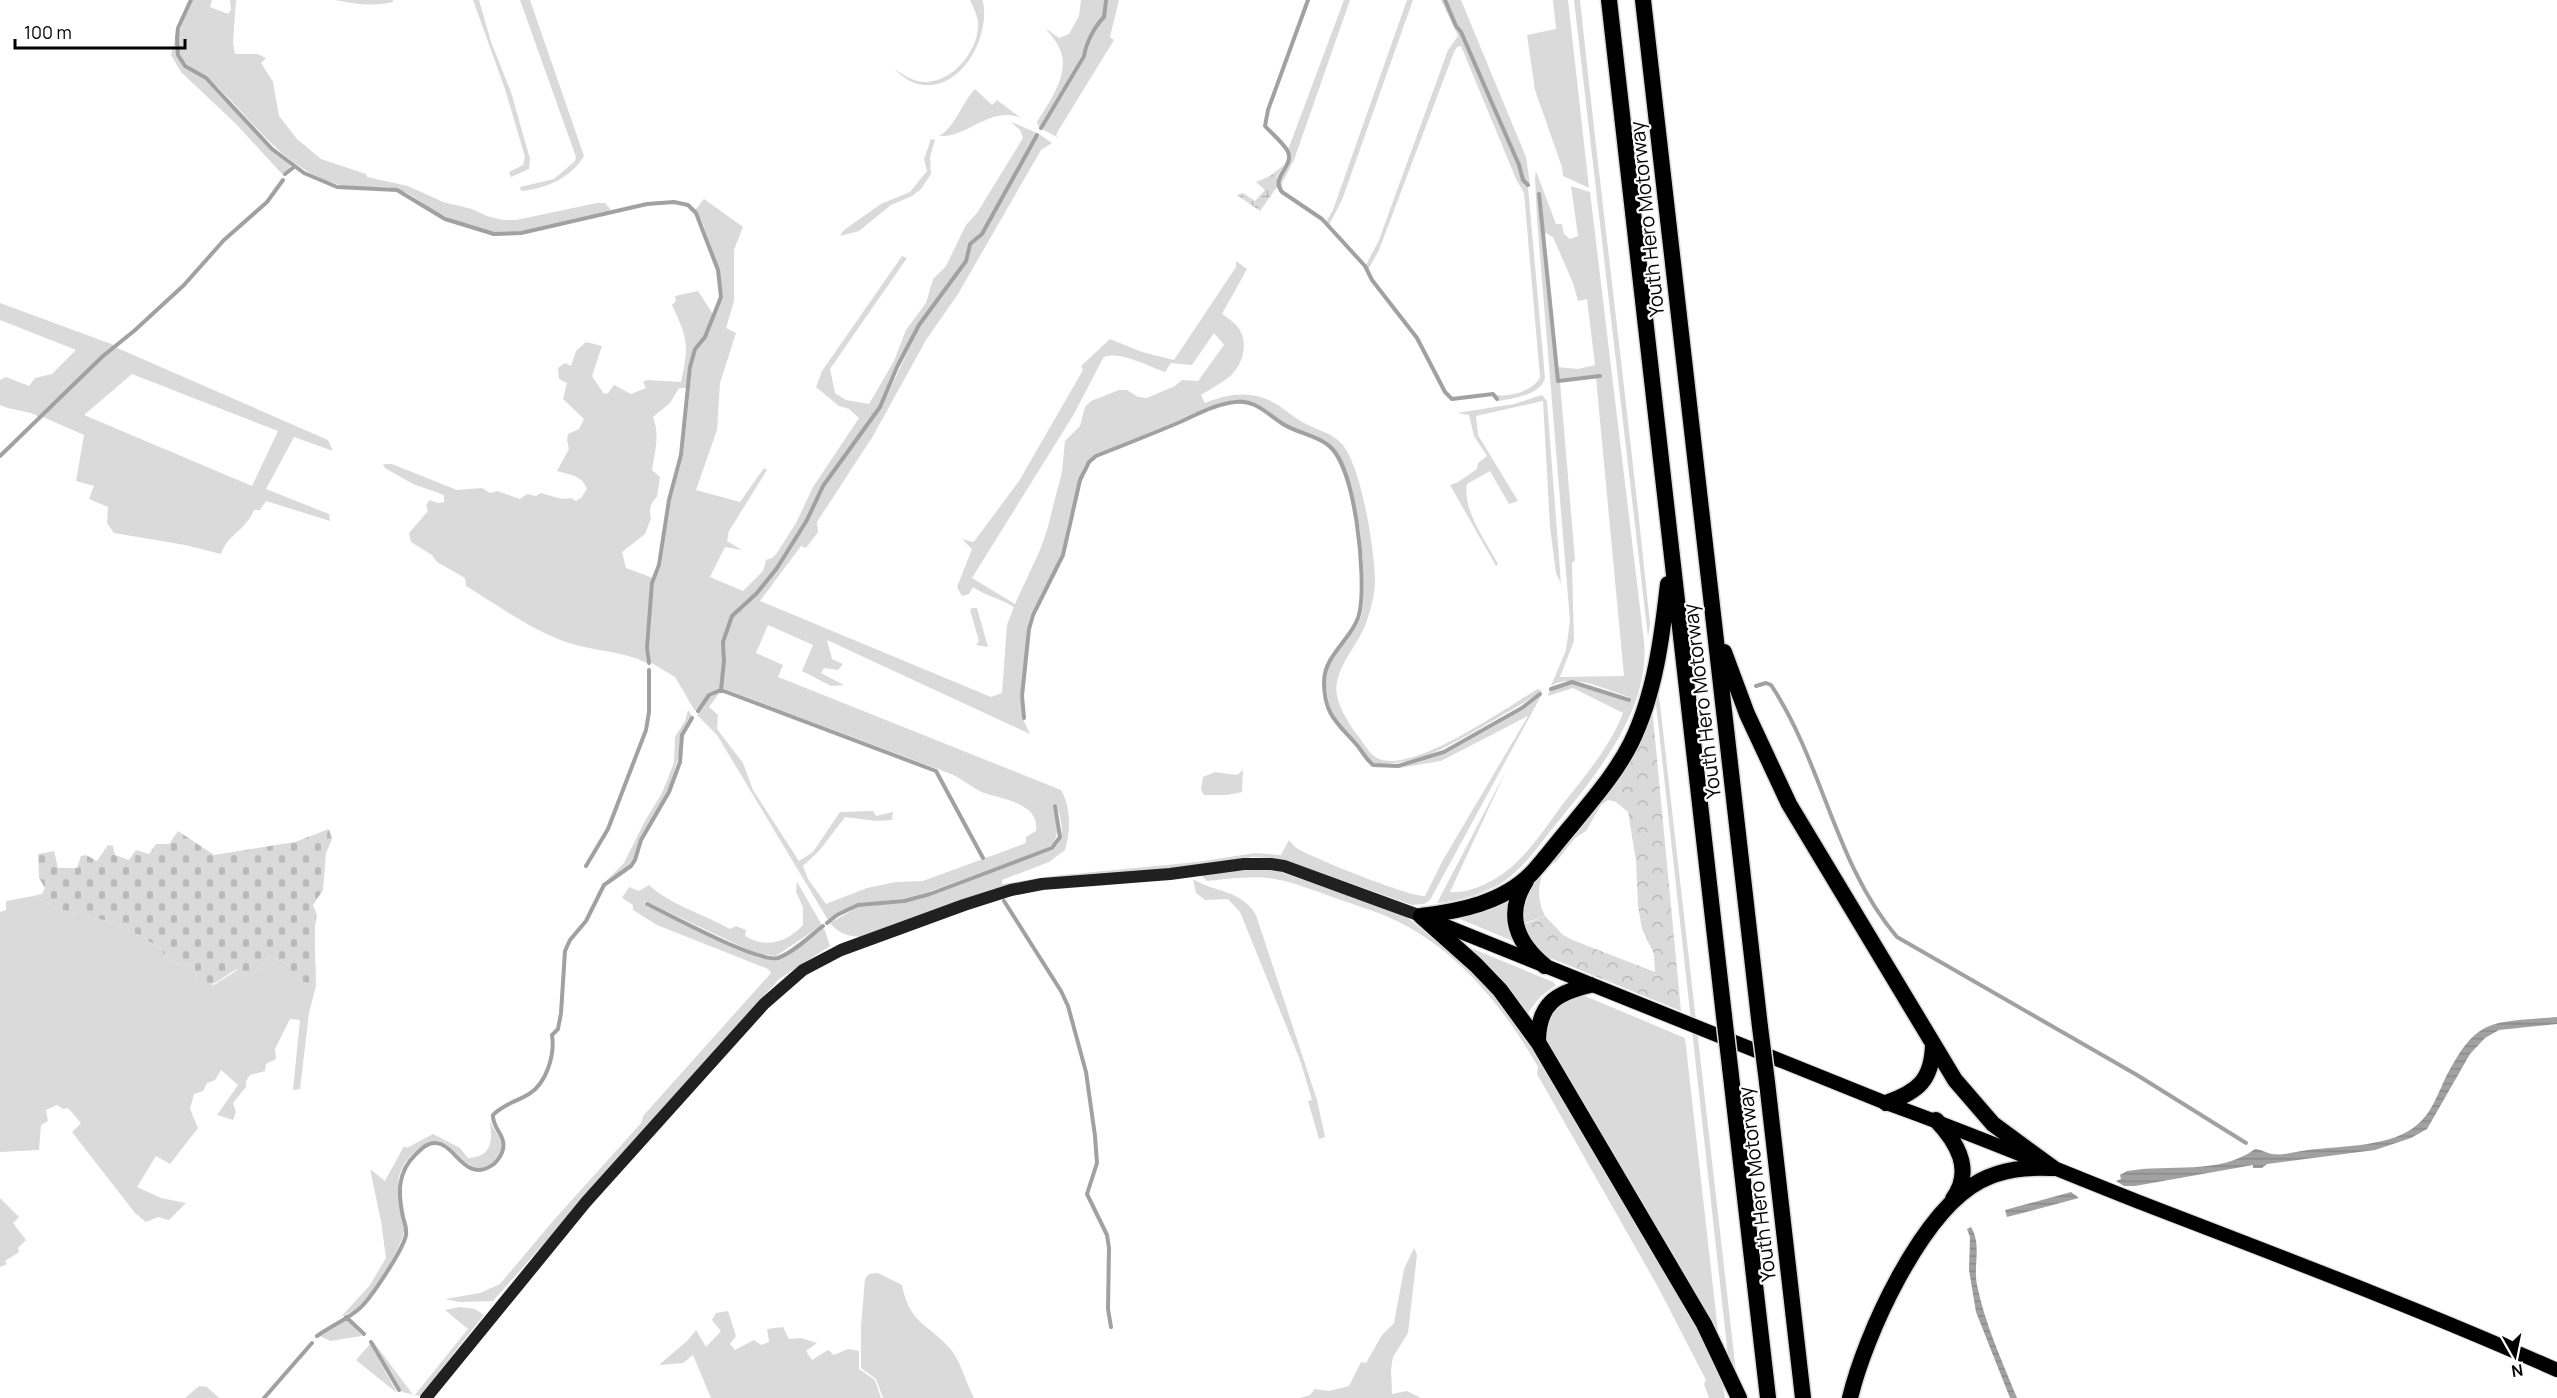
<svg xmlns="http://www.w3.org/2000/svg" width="2557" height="1398" viewBox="0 0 2557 1398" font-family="Manrope,sans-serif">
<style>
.grass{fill:#dadada;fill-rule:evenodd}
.forest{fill:url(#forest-crowns)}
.wetland{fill:url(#wetland-marsh)}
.cemetery{fill:url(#cemetery-stones)}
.water{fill:url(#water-rules)}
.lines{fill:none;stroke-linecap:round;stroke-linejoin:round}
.stream{stroke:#a1a1a1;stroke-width:4}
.primary-casing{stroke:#dbdbdb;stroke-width:16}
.motorway-casing{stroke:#dbdbdb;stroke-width:19}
.secondary{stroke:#202020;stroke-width:12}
.primary{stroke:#000;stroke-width:14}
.motorway{stroke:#000;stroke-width:16}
.motorway-bridge-casing{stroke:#dbdbdb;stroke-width:19;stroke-linecap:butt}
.motorway-bridge{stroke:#000;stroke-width:16}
.labels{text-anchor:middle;stroke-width:4.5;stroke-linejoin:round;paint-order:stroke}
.street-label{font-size:20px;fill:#000;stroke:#fff}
</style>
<defs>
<pattern id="forest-crowns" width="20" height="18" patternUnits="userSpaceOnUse" patternTransform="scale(1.5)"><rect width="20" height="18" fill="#dadada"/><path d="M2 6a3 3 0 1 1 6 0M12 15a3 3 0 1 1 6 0" fill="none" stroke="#b9b9b9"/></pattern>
<pattern id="wetland-marsh" width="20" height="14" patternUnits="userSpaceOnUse" patternTransform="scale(1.5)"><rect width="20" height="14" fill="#dadada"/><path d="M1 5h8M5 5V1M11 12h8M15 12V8" fill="none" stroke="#b9b9b9"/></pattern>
<pattern id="cemetery-stones" width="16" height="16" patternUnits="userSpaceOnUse" patternTransform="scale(1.5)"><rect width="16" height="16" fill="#dadada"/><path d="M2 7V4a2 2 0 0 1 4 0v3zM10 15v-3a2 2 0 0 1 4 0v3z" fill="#b9b9b9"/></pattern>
<pattern id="water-rules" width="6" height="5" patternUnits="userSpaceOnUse" patternTransform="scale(1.5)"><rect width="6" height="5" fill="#a1a1a1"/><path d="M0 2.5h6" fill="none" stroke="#898989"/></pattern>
</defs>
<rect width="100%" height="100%" fill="#fff"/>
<!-- grass -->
<path class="grass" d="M193 0H212L210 7 228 14 231 10 230 0H236L233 43 235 54H257L266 58 261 63 273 82 279 116 297 139 321 159 366 174 367 177 408 186 443 202 472 209 487 216 503 220H516L597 203H605L611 210 521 231C490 237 457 224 430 208 420 202 411 193 399 190 379 183 356 191 336 184 277 165 252 117 208 78 199 70 186 68 181 56 172 37 186 17 193 0Z
M335 0H393V2C372 7 356 4 335 0Z
M473 0H479L491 42 511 92 530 159 529 169 511 177 509 172 523 165 525 157 505 89Z
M520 0H530L584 156C571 178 545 189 521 191L520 187 554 179 575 161 576 157Z
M970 0H982L983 2C991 40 956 100 912 82 905 79 899 73 893 68 902 74 912 81 923 82 952 84 980 50 978 22 977 14 973 7 970 0Z
M1081 0H1104L1103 16C1093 25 1084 42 1082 55L1039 127 1037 122C1049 103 1069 75 1061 52 1058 43 1051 35 1045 28L1059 38 1069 34 1079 16Z
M1107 0H1119L1110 37 1114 40 1058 131 1056 135 1059 138 1042 129 1085 56C1087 43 1096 27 1105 18Z
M1344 0H1350L1294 160 1282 183 1283 192 1279 180 1290 157 1288 150Z
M1407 0H1413L1342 200 1329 225 1326 222 1333 210Z
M1441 0H1444L1455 26 1460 32 1518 166 1522 180 1528 187 1545 378C1540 395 1515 398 1499 401L1496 395C1510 397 1534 391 1540 377L1524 193 1516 179 1461 46 1457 47 1454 52 1379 250 1368 270 1366 265 1379 240 1448 50 1458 36Z
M1446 0H1461L1526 157 1530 184 1524 179 1520 165 1462 31 1457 25Z
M1553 0H1568L1589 188 1563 176 1562 167 1535 90 1527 35 1556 29Z
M1574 0H1580C1602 208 1629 416 1650 624L1648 637Z
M176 37 177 56 183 67 205 80 271 150 291 166 282 174 236 124 181 72 171 55Z
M975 89 992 105 997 100 1021 118C990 105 968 138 939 136 955 128 962 102 975 89Z
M1011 122 1037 133 981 233 968 243 964 260 918 325 895 367 878 407 822 485 806 519 776 567 756 592 731 615 722 642 723 661 720 689 708 694 695 711 675 677 650 662 649 648 654 583 661 566 671 500 683 455 692 367 696 349 706 337 723 297 719 270 703 224 695 210 704 199 743 227 734 250V301L726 328 736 333 720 383 717 430 696 490 740 502 764 468 767 470 729 531 727 541 742 550 725 547 710 577 743 591 763 571 766 560 772 558 777 553 796 523 813 487 859 418 849 409 839 406 816 387 822 371 902 256 907 258 830 369 835 393 846 400 869 404 894 361 906 330 926 303 933 279 946 266 966 225 977 213 1023 138 1020 130Z
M1039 134 1052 143 1041 150 958 294 926 340 873 436 817 522 818 532 806 548 801 546 760 601 991 697 1002 693 1007 625 1014 607C999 598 986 596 973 587L969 594 962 596 957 587 972 549 962 539 973 542 976 539 1019 481 1083 370 1081 366 1110 339 1142 352 1174 360 1236 267V261L1247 269 1222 314C1227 318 1233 321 1237 326 1250 341 1243 366 1229 377 1220 384 1210 389 1201 395L1205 403C1230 393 1254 390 1278 405 1287 411 1295 418 1304 423 1315 429 1331 433 1340 442 1361 461 1375 552 1375 581 1375 593 1372 605 1368 617 1362 640 1342 658 1337 682 1333 698 1346 719 1355 732 1362 740 1369 755 1379 759 1415 773 1506 707 1538 689L1542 691C1521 705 1504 714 1482 727 1442 749 1421 764 1374 764 1367 757 1363 750 1357 743 1338 721 1328 716 1326 684 1324 654 1356 639 1362 613 1369 579 1357 470 1331 446 1318 434 1297 432 1283 422 1267 412 1255 398 1235 400 1215 403 1197 413 1179 420 1151 432 1123 444 1095 455L1088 461 1083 468 1068 523 1062 555 1031 614 1027 629 1025 664 1020 696 1023 719 1030 734 827 640 832 659 843 664 838 670 824 668 821 673 844 685 831 686 802 671 813 645 768 625 756 653 783 665 778 677 1061 790C1071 808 1071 830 1065 850L1049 862 1002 880V884L1052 876 1197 862 1255 853 1281 855 1289 840C1291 842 1293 845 1295 847 1307 856 1412 898 1425 896L1443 860 1528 716 1441 761 1399 768 1445 754 1523 710 1541 696 1430 900 1424 904 1412 905 1295 864 1269 858 1253 857 1180 868 1060 878 860 937C847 936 838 933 830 923L860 906 905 902 930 895 1053 850C1067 837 1061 821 1057 805L1054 803 1053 806C1057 821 1062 837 1048 848L928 892 903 899 859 903 828 920 717 735 697 715 710 697 720 692 709 707 718 715 717 729 743 763 753 790 799 861 813 852 840 812 873 811 876 816 893 812 892 820 877 821 845 817 820 850 803 866 808 879 826 904 867 888 896 882 923 881 1026 843V837L1036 831C1040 803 1002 799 984 793 972 788 963 779 951 774L722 688 726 662 725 642 733 616 758 594 778 569 808 520 824 486 881 408 920 326 967 261 971 245 983 235ZM1214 333 1224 345 1198 381 1182 380 1175 386 1147 398 1138 397 1127 390H1119L1091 401 1085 407 1080 426 1065 441 1062 472 1047 530 1040 550 1015 604 972 578 1074 414 1103 358C1117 349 1150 367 1165 372L1171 363 1192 365Z
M931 139 935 140 930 157 931 174 921 189 912 196 891 205 859 231 840 236 844 230 881 204 910 192 927 171 924 159Z
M1536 171 1556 224H1562L1564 234 1570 239 1578 236 1571 186 1590 192 1644 641C1651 711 1593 779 1552 829 1538 847 1524 867 1506 880 1486 893 1461 901 1437 903L1506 771 1450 892C1467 894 1491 883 1505 872 1528 855 1545 828 1562 805 1585 776 1610 747 1623 713L1573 688 1548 696 1549 691 1572 683 1628 702 1629 697C1605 690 1574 672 1551 686L1566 650 1570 621 1537 219 1535 177ZM1539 193 1544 232 1553 237 1573 283 1578 301 1587 299 1595 365 1578 369 1557 367 1559 379 1602 376 1596 378 1624 676 1560 677 1574 641 1572 563 1575 560 1560 382H1557Z
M698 291 713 314 704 336 693 348 687 388H679L670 403 653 417C660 435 655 451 652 470L660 477 657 497C652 501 648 510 651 518L645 534 622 552 626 568 653 578 645 648 647 663C623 651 594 651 569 643 533 631 499 606 466 586L465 578 437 562 432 555 411 542 409 533 428 511 426 506 429 500 438 503 444 502V495L413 484 385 468 383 464H392L457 490 482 488 490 493 497 491 520 499 527 494 536 496 541 493 562 499 571 498 576 501 581 498 587 489C582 475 570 475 557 471L569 449 567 440 568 434 579 429 584 419 563 399 567 383 559 379 558 368 565 363 571 366 576 351 586 342 602 346 592 376 604 394 608 393 614 385 631 394 646 388 643 382 647 380 681 382C689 345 688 339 672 305L676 301 675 296Z
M0 303 114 345 39 417C29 410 12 411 0 405V380L6 377 29 386 35 378 52 374 76 350 0 320Z
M115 347 328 440 333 451 294 437 266 489 329 514 330 521 266 501 260 510H254C245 531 227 535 221 554L185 545 114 533 107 523 108 507 89 499 94 486 76 481 84 435 43 417ZM132 374 278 431 252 486 84 415Z
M1542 395 1547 401 1561 584 1556 573 1550 527 1543 401 1476 416 1478 435 1518 501 1509 504 1490 471 1467 484C1462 510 1486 541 1498 564L1496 566 1450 485 1458 482 1477 469 1478 463 1487 456 1474 436 1469 415 1457 413 1514 404Z
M972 608H977L988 647 976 645 979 641 970 610Z
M1654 686 1658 687 1736 1372 1729 1365Z
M688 710 692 716 680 737 679 755 668 792 639 841 634 861 631 865 607 880 624 863 645 821 662 793 674 763 675 737 685 721Z
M1626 756 1616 802 1608 800 1601 805 1586 831 1575 838 1556 862 1546 866C1538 884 1536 898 1545 916L1520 925 1521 895Z
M1243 770 1242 792 1227 795H1204L1201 790 1203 777 1215 772 1237 775Z
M1259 869 1278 871 1404 915 1478 975 1524 1033 1700 1329 1721 1375 1725 1398H1709L1704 1384 1706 1380 1658 1287 1537 1074 1538 1067C1505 1009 1461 954 1401 923 1382 913 1361 907 1341 900 1320 893 1297 883 1275 879 1253 875 1229 879 1207 881L1200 874Z
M1193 879C1215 893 1241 889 1256 915L1317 1100 1325 1137 1319 1139 1308 1101 1312 1100 1300 1060 1240 912 1228 899 1205 900 1196 893Z
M797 882 822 925 776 956 757 954 645 901 644 905 759 958H782L824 928 830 946 779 979 493 1301 459 1302 445 1299 480 1293 500 1284 553 1221 642 1122 643 1116 771 973 768 969 657 925 633 910V905L622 898 629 887 639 891 649 885C670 905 706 915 730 929L736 926 746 930 745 936C766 949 787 942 803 925V907L796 892Z
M33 896 70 914 109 921 144 938 158 947 172 963 193 965 197 981 214 985 239 969 243 976 256 971 269 956 288 965V977L316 986 309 1013 300 1089 293 1090 300 1020 290 1019 275 1049 276 1059 266 1064 265 1071 250 1075 246 1081V1087L233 1103 236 1112 233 1120 217 1115 238 1085 221 1070 215 1080 207 1083 203 1091 194 1094 190 1109 198 1128 170 1164 156 1156 137 1187 161 1198 186 1203 169 1220 158 1217 146 1222 135 1213 72 1132 81 1123 68 1108 63 1109 57 1105 46 1110 48 1121 41 1125 39 1150 0 1152V912L6 910V901Z
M1507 901 1513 941 1448 914Z
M1461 944 1553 982 1556 985 1540 997 1527 1014Z
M1578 993 1685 1038 1720 1349 1545 1042 1541 1018Z
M490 1122C497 1135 508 1145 496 1159 472 1186 456 1144 439 1141 427 1139 415 1151 408 1159 389 1182 403 1204 404 1229 405 1244 370 1297 357 1308 353 1311 347 1314 341 1317L370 1285 386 1258 381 1221 370 1169 385 1181 404 1146 407 1148 433 1134 460 1148 468 1158C493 1156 492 1141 490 1122Z
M0 1198 19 1217 13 1223 26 1240 18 1248 19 1252 5 1261 7 1264 0 1267Z
M1414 1248 1417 1255 1408 1333 1393 1357 1391 1369 1392 1394 1407 1391 1421 1398H1300L1310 1395 1315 1389 1329 1391 1349 1386 1361 1362 1366 1363 1382 1335 1394 1323 1404 1269Z
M878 1273 902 1285C910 1326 929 1323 952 1351 962 1365 966 1383 974 1398H883L876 1379 861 1368V1326L865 1279 869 1274Z
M460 1307 475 1309 484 1315 420 1396 402 1392 372 1340 414 1396 468 1329 445 1310Z
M728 1311 736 1336 730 1344 735 1350 754 1340 761 1345 769 1342 767 1329 783 1327 789 1339 801 1338 817 1343 806 1351 812 1360 828 1350 834 1355 848 1349 859 1351V1369L875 1380 881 1398H711L693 1355 683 1363 659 1365 688 1340 696 1330 706 1347 721 1331 712 1320 716 1313Z
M347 1320 362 1336 330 1341 320 1336Z
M370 1344 397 1393 356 1360Z
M199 1386 207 1387 219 1398H185Z"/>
<!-- forest -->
<path class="forest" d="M1652 707 1681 1011 1538 953 1520 926 1545 916 1563 935 1575 941 1655 972 1654 954 1642 929 1638 906 1636 861 1628 812 1616 802 1626 756Z"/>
<!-- wetland -->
<path class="wetland" d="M1284 165 1277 177V187L1260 211 1237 195 1243 193 1255 201 1265 190 1256 182 1270 176Z"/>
<!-- cemetery -->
<path class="cemetery" d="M329 829 332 839 326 853 323 890 313 905 317 915C313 922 316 973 316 986L288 977V965L269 956 256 971 243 976 238 969C222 975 216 991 197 981L193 965 172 963 158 947 144 938 109 921 70 914 33 896 42 894 45 888 39 878 38 854 54 851 58 868H77L81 856 86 855 97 861 108 845 113 846 115 855 129 860 136 850 149 854 156 844H169L178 831 214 855 295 842Z"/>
<!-- water -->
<path class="water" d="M2557 1017V1024L2499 1030 2485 1038 2470 1054 2427 1129 2411 1138 2375 1150 2267 1164 2262 1168H2253V1165L2135 1186H2124L2116 1181 2121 1179 2120 1175 2127 1171C2168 1164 2221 1175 2255 1149 2261 1149 2266 1153 2272 1154 2283 1156 2297 1151 2308 1150 2340 1146 2394 1147 2418 1124 2431 1113 2437 1096 2444 1081 2477 1016 2489 1023 2557 1017Z
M2071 1192 2079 1198 2007 1217 2005 1210Z
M1971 1227C1982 1245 1973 1265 1977 1285 1985 1324 2002 1361 2017 1398H2010L1976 1312 1969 1270 1970 1237 1967 1229Z"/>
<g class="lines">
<!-- stream -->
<path class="stream" d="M191 0 178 28 177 38 178 55 185 66 206 78 272 149 304 173 337 187 397 190 445 219 494 234 521 233 647 204 674 202 688 205 696 213 718 270 721 297 705 337 695 349 690 367 681 455 669 500 659 565 652 583 647 648 649 663
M1308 0 1268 110 1265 126C1272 134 1284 143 1288 152 1294 167 1270 177 1282 192L1322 219 1365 266 1372 280 1417 338 1445 392 1452 399 1493 394 1497 399
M1445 0 1456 26 1461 32 1519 165 1523 180 1528 185
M1041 128 1084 56C1086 42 1095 26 1104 17L1106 0
M285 174 294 167
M1539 194 1558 381 1600 376
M0 456 103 356 134 331 184 285 224 240 267 202 283 180
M1756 686 1766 683 1771 685C1823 763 1835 865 1897 937L2137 1075 2246 1143
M1551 689 1572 682 1629 700
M721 690 936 771 983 858
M698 711 709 695 721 690 724 661 723 642 732 616 757 593 777 568 807 520 823 486 880 407 897 367 919 325 966 261 970 244 982 234 1037 135
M1024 718 1022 696 1029 629 1033 615 1063 555 1080 480 1089 462 1096 456C1124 445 1152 434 1180 422 1198 414 1216 404 1235 402 1255 399 1267 414 1283 424 1297 433 1315 435 1328 445 1356 465 1366 578 1360 610 1356 637 1324 653 1324 682 1324 714 1337 723 1356 744 1362 751 1366 759 1373 765L1398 766 1444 752 1522 708 1540 694
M586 866 608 829 646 730 649 712V670
M1004 901 1061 991 1068 1006 1086 1072 1095 1136 1097 1163 1087 1194 1107 1235 1109 1248 1108 1309 1111 1327
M647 904C670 915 758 963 778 958 793 953 810 936 823 926
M827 923 837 915 858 905 904 901 930 894 1052 848 1060 837 1055 806
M346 1317 364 1334
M317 1336C331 1326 348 1319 360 1308 371 1298 403 1250 406 1235 407 1228 405 1224 403 1217 398 1193 397 1172 416 1154 421 1149 428 1142 436 1143 456 1144 465 1185 494 1164 498 1160 502 1155 503 1149 506 1135 492 1128 493 1115 503 1104 516 1102 529 1094 547 1083 555 1054 552 1035L558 1029 561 1013 565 951 570 940 586 921 604 885 631 866 635 860 641 840 669 792 680 762 682 735 692 718
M371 1342 399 1390
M264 1398 312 1343"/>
<defs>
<path id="primary" d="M1426 918 1886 1103C1971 1133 2055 1169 2139 1202 2279 1256 2420 1309 2557 1370"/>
<path id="motorway" d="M1609 0 1724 1016
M1643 0 1760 1027
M1724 652 1747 714 1789 804 1955 1080 1993 1124 2053 1168
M1526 881C1505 914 1516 942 1545 966
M1421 916 1476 965 1500 990 1538 1042 1704 1324 1739 1398
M1421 916C1460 911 1502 903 1531 874 1545 859 1558 841 1572 825 1593 799 1616 773 1631 743 1655 694 1662 637 1668 584
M1538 1042C1538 1004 1556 993 1590 985
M1730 1067 1768 1398
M1767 1082 1803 1398
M1886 1103C1918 1092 1932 1080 1933 1045
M1936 1120C1957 1142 1974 1170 1953 1199
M1850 1398C1865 1335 1921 1212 1980 1181 2003 1169 2026 1167 2051 1168"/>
</defs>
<!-- primary casing -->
<use href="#primary" class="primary-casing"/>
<!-- motorway casing -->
<use href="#motorway" class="motorway-casing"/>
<!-- secondary -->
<path class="secondary" d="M426 1398 586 1202 764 1004 803 970 841 950 964 905 1011 890 1042 884 1170 874 1244 864H1271L1284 866 1421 916"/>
<!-- primary -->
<use href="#primary" class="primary"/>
<!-- motorway -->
<use href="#motorway" class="motorway"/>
<defs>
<path id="motorway-bridge" d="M1724 1016 1730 1067
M1760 1027 1767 1082"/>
</defs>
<!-- motorway-bridge casing -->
<use href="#motorway-bridge" class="motorway-bridge-casing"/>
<!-- motorway-bridge -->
<use href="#motorway-bridge" class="motorway-bridge"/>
</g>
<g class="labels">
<!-- street labels -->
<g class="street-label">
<text transform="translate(1647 219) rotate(-96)" y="7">Youth Hero Motorway</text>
<text transform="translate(1702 701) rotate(-97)" y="7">Youth Hero Motorway</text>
<text transform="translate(1757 1184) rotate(-97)" y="7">Youth Hero Motorway</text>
</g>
</g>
<!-- north arrow -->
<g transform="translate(2515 1356) rotate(171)" stroke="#ffffff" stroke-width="4.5" paint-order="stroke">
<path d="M0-4.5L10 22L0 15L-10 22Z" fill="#000000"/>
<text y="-9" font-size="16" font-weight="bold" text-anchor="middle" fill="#000000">N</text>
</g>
<!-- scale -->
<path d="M15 39v9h170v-9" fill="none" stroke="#000000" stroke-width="3"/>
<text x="24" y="39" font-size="18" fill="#000000" stroke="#ffffff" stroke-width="4.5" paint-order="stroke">100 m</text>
</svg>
